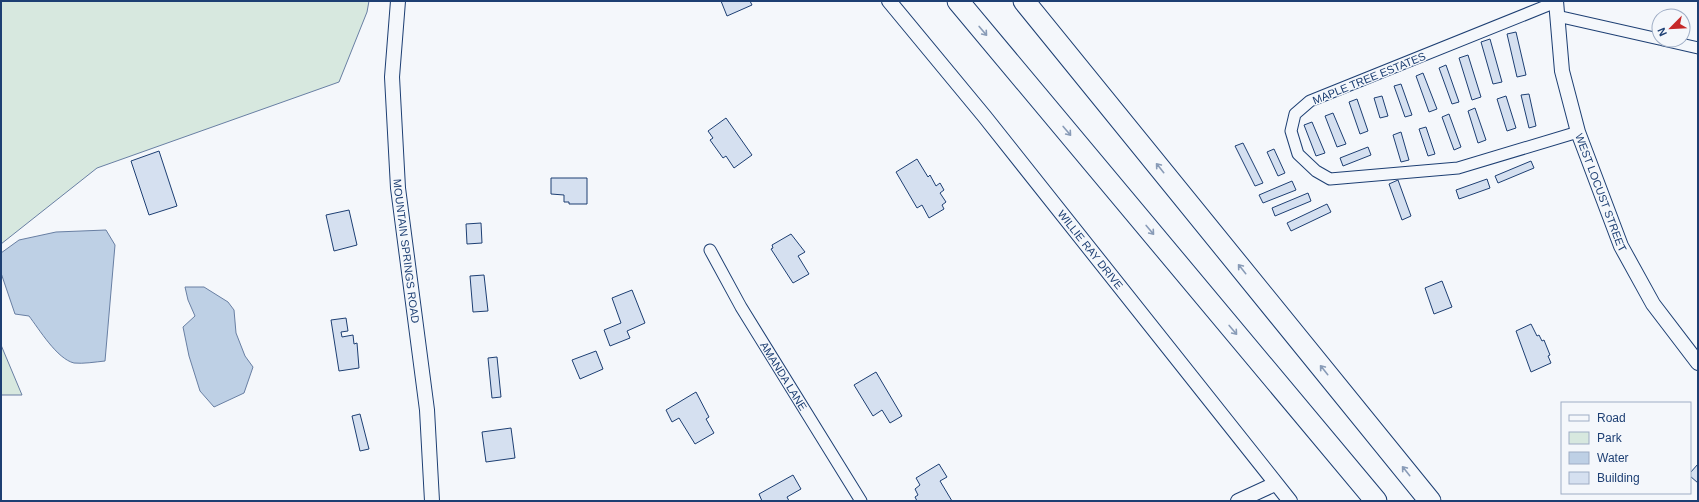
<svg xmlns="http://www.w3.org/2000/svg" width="1699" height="502" viewBox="0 0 1699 502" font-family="Arial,sans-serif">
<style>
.green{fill:#d7e8df;stroke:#687fa3}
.water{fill:#bed0e5;stroke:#687fa3}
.building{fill:#d5e0f0;stroke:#1d3f73}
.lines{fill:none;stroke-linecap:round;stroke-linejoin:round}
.minor-casing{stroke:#1d3f73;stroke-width:13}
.tertiary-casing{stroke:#1d3f73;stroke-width:16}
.motorway-casing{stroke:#1d3f73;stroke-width:23}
.minor{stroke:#f4f7fb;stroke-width:11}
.tertiary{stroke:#f4f7fb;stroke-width:14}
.motorway{stroke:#f4f7fb;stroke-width:21}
.oneway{stroke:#889bb7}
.labels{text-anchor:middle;stroke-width:3;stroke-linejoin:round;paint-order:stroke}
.street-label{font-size:11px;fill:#1d3f73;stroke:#f4f7fb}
</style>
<rect width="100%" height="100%" fill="#f4f7fb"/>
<!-- green -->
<path class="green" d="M1 1H369L367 12 339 82 97 168 1 244Z
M1 345 22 395H1Z"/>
<!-- water -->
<path class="water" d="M106 230 115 245 105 361C95 362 83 364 74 363 57 359 39 329 29 316L15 314 1 273V253L19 240 56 232Z
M185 287H204L228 302 234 310 236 333 245 356 253 367 244 393 214 407 200 391 189 356 183 327 195 316 188 300Z"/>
<!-- building -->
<path class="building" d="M721 1H750L752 5 727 16Z
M1516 32 1526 75 1517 77 1507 34Z
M1490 39 1502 82 1493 84 1481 42Z
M1468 55 1481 97 1472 100 1459 58Z
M1446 65 1459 102 1452 104 1439 68Z
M1423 73 1437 109 1429 112 1416 76Z
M1401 84 1412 115 1405 117 1394 86Z
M1529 94 1536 126 1529 128 1521 95Z
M1382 96 1388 116 1380 118 1374 98Z
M1506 96 1516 128 1507 131 1497 99Z
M1357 99 1368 131 1360 134 1349 102Z
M1475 108 1486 140 1478 143 1468 111Z
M1333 113 1346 144 1337 147 1325 116Z
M1449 114 1461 147 1454 150 1442 117Z
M726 118 752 155 734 168 726 156 723 158 710 140 713 138 708 131Z
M1312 122 1325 153 1316 156 1304 125Z
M1426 127 1435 154 1428 156 1419 129Z
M1401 132 1409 160 1401 162 1393 135Z
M1243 143 1263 183 1255 186 1235 146Z
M1368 147 1371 155 1343 166 1340 158Z
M1274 149 1285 173 1278 176 1267 152Z
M159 151 177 206 149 215 131 161Z
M917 159 928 177 930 175 936 186 940 183 944 190 940 193 946 202 942 205 944 209 929 218 922 205 917 208 896 172Z
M1531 161 1534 168 1498 183 1495 176Z
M551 178H587V204H569V202H564V195L551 194Z
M1487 179 1490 188 1459 199 1456 190Z
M1398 180 1411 216 1402 220 1389 184Z
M1292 181 1296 190 1263 203 1259 195Z
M1308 193 1311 201 1275 216 1272 208Z
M1327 204 1331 212 1291 231 1287 223Z
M349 210 357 245 334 251 326 215Z
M481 223 482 243 467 244 466 224Z
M791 234 805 252 798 256 809 274 793 283 771 249 773 248 772 245Z
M484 275 488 311 473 312 470 276Z
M1442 281 1452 307 1434 314 1425 288Z
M632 290 645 323 627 331 630 338 610 346 604 330 621 323 612 298Z
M346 318 348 331 341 332 342 337 353 335 354 344 357 343 359 368 339 371 331 320Z
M1531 324 1537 336 1539 335 1542 341 1544 340 1550 355 1548 356 1551 363 1531 372 1516 331Z
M596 351 603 369 580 379 572 360Z
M497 357 501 397 492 398 488 358Z
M876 372 902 416 890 423 882 410 873 416 854 385Z
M696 392 709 417 706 419 714 433 695 444 679 418 672 422 666 410Z
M360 414 369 449 360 451 352 416Z
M511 428 515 458 486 462 482 432Z
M939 464 947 477 940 481 952 501H917L915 497 918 495 915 489 920 485 916 478Z
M1698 464V483L1690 476V473Z
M793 475 801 489 787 497 789 501H762L759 494Z"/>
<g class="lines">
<defs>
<g id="minor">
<path d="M1556 2 1310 101 1295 114 1291 131 1298 154 1316 171 1330 179 1458 168 1578 132"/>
<path d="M1557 16 1659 39"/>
<path d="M1663 40 1698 48"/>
<path id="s1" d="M710 250 741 307 861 501"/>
</g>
<g id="tertiary">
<path id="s2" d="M398 1 392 77 398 188 427 410 432 501"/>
<path id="s3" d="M889 1 985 117 1290 501"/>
<path id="s4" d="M1556 1 1562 71 1578 132 1621 246 1653 304 1698 363"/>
<path d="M1238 501 1275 484"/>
</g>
<path id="motorway" d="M958 1 1376 501
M1024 1 1430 501"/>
</defs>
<!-- minor casing -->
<use href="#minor" class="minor-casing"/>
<!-- tertiary casing -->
<use href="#tertiary" class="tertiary-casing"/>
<!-- motorway casing -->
<use href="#motorway" class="motorway-casing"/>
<!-- minor -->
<use href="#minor" class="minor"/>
<!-- tertiary -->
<use href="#tertiary" class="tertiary"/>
<!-- motorway -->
<use href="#motorway" class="motorway"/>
</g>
<!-- one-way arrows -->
<defs><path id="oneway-shaft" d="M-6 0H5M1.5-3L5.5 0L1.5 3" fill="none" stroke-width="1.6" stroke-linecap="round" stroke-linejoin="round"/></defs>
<g class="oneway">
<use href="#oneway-shaft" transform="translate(983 31) rotate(50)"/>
<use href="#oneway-shaft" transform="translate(1067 131) rotate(50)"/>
<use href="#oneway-shaft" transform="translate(1160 168) rotate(-129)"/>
<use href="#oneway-shaft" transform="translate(1150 230) rotate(50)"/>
<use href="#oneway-shaft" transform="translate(1242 269) rotate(-129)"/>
<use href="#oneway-shaft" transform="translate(1233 330) rotate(50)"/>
<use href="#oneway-shaft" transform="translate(1324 370) rotate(-129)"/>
<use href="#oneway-shaft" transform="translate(1406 471) rotate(-129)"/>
</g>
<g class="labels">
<!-- street labels -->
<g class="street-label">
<text transform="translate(1369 78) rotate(-22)" y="4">MAPLE TREE ESTATES</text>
<text dy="4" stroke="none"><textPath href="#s4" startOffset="198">WEST LOCUST STREET</textPath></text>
<text dy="4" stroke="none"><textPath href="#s3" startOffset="320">WILLIE RAY DRIVE</textPath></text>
<text dy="4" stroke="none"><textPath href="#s2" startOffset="251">MOUNTAIN SPRINGS ROAD</textPath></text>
<text dy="4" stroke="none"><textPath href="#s1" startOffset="146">AMANDA LANE</textPath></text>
</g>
</g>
<!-- border -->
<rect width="1699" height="502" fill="none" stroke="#1d3f73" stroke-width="4"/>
<!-- legend -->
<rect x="1561" y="402" width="130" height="92" fill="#f4f7fb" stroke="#9eadc5"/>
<rect x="1569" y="415" width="20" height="6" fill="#f4f7fb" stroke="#9eadc5"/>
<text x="1597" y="422" font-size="12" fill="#1d3f73">Road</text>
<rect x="1569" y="432" width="20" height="12" fill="#d7e8df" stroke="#9eadc5"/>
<text x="1597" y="442" font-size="12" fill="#1d3f73">Park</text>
<rect x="1569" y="452" width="20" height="12" fill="#bed0e5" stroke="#9eadc5"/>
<text x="1597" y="462" font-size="12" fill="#1d3f73">Water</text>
<rect x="1569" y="472" width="20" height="12" fill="#d5e0f0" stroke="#9eadc5"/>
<text x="1597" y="482" font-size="12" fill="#1d3f73">Building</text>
<!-- north arrow -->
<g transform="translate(1671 28) rotate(246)"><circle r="19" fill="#f4f7fb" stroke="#9eadc5"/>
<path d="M0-3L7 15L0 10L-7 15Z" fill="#c62828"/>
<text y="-6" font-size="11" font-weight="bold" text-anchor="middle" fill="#1d3f73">N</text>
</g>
</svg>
